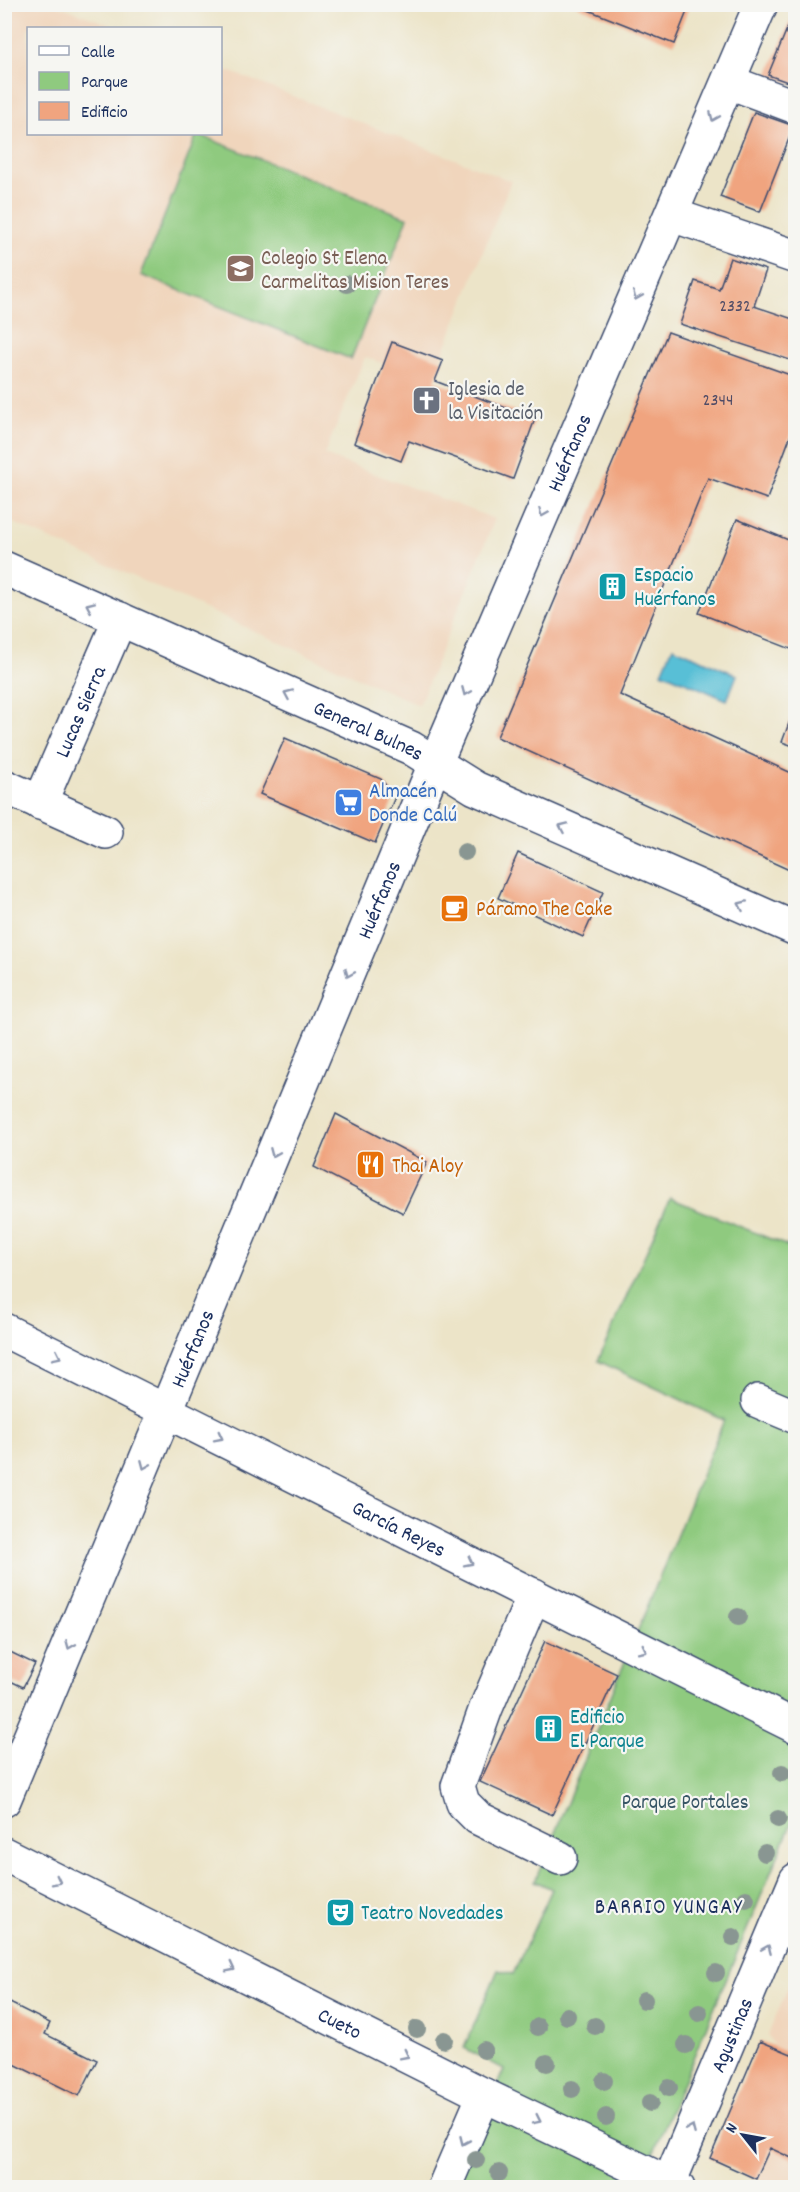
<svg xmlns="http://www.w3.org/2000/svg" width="800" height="2192" viewBox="0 0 800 2192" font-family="Dekko,sans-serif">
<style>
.built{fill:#f0d5bc}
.green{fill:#8fca7f;stroke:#557c6e;stroke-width:1.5}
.water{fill:#58bfd6;stroke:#3a779a;stroke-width:1.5}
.building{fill:#f0a47f}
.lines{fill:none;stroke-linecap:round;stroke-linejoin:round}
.minor-casing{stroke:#3a4a6e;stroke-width:36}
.major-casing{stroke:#3a4a6e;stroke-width:36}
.minor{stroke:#fff;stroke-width:33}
.major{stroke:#fff;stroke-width:33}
.tree{fill:#899692}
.oneway{stroke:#8d97ae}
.labels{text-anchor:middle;stroke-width:4.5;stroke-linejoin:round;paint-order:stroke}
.number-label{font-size:18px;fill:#504c66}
.education-label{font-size:21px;fill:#785e54;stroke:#f6f6f2;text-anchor:start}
.worship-label{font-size:21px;fill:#5b616d;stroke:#f6f6f2;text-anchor:start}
.street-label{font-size:21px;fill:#1b2f5e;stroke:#f6f6f2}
.culture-label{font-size:21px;fill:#0d838f;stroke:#f6f6f2;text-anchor:start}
.shop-label{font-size:21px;fill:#366cbe;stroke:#f6f6f2;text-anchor:start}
.food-label{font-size:21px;fill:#c56008;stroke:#f6f6f2;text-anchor:start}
.park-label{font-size:21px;fill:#385666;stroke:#f6f6f2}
.neighbourhood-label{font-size:22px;letter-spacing:1.5px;fill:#1b2f5e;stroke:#f6f6f2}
</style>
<rect width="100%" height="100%" fill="#f6f6f2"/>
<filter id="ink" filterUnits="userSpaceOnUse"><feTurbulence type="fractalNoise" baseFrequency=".0167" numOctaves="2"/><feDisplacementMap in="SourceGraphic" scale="12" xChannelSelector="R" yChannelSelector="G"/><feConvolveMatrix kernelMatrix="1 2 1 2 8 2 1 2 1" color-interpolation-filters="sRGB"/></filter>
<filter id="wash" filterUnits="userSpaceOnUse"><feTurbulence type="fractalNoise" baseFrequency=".008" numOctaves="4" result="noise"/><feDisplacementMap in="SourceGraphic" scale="24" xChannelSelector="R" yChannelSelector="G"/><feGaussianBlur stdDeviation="1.35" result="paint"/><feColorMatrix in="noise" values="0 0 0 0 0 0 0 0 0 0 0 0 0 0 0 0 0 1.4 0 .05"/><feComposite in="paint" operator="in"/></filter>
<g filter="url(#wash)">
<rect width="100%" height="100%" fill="#ece4c8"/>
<!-- built -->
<path class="built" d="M16 5H57L118 28H28V134H220L221 68 511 181 432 381 365 357 324 455 495 519 419 705 5 519 4 32Z
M795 1970V2187H774L710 2158 760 2041 774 2046 768 2035Z"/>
<!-- green -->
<path class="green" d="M197 134 408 218 351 359 141 275Z
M670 1198 795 1249V1815L639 2187 454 2188 504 2069 464 2048 498 1970 513 1974 552 1889 535 1881 724 1420 598 1361Z"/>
<!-- water -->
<path class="water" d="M673 647 737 675 727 700 662 672Z"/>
<g id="blocks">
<!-- building -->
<path class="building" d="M573 4H690L674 44Z
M796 7V85L768 75Z
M754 112 794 126 760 212 720 197Z
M730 258 766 270 754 306 796 320V362L680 324 695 281 719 289Z
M668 332 796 377V421L767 499 708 478 620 695 796 775V873L497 737Z
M392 342 443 361 435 381 535 419 513 479 409 441 401 461 354 443Z
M737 519 796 543V651L699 613Z
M795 707H796V747L782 742Z
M285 738 381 779 395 797 375 843 260 794Z
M518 853 603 892 583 937 498 898Z
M336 1114 427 1162 403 1213 314 1167Z
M545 1641 617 1674 552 1815 480 1782Z
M4 1649 35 1664 23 1687 4 1678Z
M4 2000 50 2023 45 2034 97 2060 79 2096 4 2059Z
M760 2041 796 2056V2160L770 2148 756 2179 710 2158Z"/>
</g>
</g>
<g filter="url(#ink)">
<use href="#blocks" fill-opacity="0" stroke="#3a4a6e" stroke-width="1.5"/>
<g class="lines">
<defs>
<g id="minor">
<path d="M729 82 796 107"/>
<path d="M672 215 796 257"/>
<path id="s1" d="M4 568 411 748 475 788 796 929"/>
<path d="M4 786 106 832"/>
<path id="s2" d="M40 803 120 619"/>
<path id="s3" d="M4 1330 796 1727"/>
<path d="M758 1401 796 1417"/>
<path d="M534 1595 486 1708 458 1786 463 1803 478 1818 560 1858"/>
<path id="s4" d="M4 1800 435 764 761 4"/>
<path id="s5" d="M4 1854 484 2095 678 2188"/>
<path d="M444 2188 484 2095"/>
</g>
<g id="major">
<path id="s6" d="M667 2188 796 1880"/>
</g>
</defs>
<!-- minor casing -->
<use href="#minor" class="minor-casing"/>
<!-- major casing -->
<use href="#major" class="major-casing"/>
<!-- minor -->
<use href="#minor" class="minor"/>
<!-- major -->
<use href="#major" class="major"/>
</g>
<!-- trees -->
<g class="tree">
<circle cx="347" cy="284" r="9"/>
<circle cx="465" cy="852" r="9"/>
<circle cx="738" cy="1617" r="9"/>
<circle cx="782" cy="1773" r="9"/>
<circle cx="778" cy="1819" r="9"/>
<circle cx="765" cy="1853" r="9"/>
<circle cx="746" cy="1899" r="9"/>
<circle cx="733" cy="1937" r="9"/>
<circle cx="716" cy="1973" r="9"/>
<circle cx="644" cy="2000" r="9"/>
<circle cx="699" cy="2013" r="9"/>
<circle cx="567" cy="2016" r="9"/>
<circle cx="595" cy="2026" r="9"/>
<circle cx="538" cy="2027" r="9"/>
<circle cx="417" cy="2029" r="9"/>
<circle cx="444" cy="2040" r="9"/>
<circle cx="686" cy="2045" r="9"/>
<circle cx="484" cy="2050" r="9"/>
<circle cx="547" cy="2063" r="9"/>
<circle cx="604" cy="2081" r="9"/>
<circle cx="669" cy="2088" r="9"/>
<circle cx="572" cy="2089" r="9"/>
<circle cx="650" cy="2103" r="9"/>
<circle cx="606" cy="2117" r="9"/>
<circle cx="476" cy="2160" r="9"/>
<circle cx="499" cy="2173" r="9"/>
</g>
<!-- one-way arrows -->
<defs><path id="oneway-chevron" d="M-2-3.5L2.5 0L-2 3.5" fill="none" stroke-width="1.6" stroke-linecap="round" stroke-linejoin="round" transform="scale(1.5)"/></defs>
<g class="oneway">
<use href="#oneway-chevron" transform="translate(714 117) rotate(113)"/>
<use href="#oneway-chevron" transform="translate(637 296) rotate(113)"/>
<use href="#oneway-chevron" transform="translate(543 513) rotate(113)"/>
<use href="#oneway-chevron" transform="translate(90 606) rotate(-156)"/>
<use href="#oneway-chevron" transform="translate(466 692) rotate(113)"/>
<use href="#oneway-chevron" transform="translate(288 694) rotate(-156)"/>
<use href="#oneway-chevron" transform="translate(563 827) rotate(-156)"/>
<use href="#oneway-chevron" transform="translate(742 905) rotate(-156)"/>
<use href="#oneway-chevron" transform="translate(349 973) rotate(113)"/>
<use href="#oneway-chevron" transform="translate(274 1153) rotate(113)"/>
<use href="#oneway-chevron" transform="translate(57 1356) rotate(26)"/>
<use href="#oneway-chevron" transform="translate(219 1437) rotate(27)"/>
<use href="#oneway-chevron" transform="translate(145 1465) rotate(113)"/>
<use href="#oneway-chevron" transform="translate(469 1562) rotate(27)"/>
<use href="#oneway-chevron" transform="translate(70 1645) rotate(113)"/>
<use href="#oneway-chevron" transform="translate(643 1650) rotate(27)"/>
<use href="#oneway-chevron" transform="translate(57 1881) rotate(27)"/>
<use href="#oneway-chevron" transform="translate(767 1949) rotate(-67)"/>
<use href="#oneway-chevron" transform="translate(231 1968) rotate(27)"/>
<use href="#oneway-chevron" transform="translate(405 2055) rotate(27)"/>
<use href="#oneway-chevron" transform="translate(537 2120) rotate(26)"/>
<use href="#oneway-chevron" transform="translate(691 2129) rotate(-67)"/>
<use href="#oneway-chevron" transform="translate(464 2141) rotate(114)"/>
</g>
</g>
<!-- icons -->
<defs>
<symbol id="school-square" viewBox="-11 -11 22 22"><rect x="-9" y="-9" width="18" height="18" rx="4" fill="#8d6e63" stroke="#f6f6f2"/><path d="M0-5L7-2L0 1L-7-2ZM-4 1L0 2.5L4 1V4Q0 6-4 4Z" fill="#fff"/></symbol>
<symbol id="church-square" viewBox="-11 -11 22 22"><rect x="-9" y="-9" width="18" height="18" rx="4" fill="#6b7280" stroke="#f6f6f2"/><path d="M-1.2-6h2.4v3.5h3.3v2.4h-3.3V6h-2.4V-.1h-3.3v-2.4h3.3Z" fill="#fff"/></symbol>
<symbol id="building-square" viewBox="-11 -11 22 22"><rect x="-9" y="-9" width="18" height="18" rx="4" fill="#0f9aa8" stroke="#f6f6f2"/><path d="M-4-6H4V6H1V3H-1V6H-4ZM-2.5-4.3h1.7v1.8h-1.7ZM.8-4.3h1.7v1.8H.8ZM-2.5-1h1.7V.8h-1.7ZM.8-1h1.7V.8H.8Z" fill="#fff"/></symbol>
<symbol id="supermarket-square" viewBox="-11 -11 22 22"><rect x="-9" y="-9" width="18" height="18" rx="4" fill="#3f7fe0" stroke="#f6f6f2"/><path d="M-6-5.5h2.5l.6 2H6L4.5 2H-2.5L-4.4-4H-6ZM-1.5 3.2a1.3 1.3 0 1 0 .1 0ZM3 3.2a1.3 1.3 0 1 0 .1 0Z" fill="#fff"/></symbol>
<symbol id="cafe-square" viewBox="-11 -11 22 22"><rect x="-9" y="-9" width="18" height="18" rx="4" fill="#e8710a" stroke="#f6f6f2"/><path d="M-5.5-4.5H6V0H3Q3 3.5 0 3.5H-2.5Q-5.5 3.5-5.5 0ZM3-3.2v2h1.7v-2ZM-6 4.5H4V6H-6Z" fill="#fff"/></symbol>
<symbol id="restaurant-square" viewBox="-11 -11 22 22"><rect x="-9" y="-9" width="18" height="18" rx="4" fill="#e8710a" stroke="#f6f6f2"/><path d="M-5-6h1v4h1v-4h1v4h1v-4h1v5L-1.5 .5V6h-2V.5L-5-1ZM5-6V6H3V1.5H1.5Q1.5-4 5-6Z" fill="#fff"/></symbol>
<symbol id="theatre-square" viewBox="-11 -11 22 22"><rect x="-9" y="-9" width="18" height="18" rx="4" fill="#0f9aa8" stroke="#f6f6f2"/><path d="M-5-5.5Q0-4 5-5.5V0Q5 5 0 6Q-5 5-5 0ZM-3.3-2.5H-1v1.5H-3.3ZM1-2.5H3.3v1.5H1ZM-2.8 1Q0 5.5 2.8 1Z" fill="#fff"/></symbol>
</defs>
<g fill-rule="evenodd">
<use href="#school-square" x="224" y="252" width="33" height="33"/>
<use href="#church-square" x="410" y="384" width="33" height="33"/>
<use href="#building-square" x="596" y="570" width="33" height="33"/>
<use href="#supermarket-square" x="332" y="786" width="33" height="33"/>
<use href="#cafe-square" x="438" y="892" width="33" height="33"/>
<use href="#restaurant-square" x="354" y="1148" width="33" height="33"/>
<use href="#building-square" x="532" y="1712" width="33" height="33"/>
<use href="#theatre-square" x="324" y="1896" width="33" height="33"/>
</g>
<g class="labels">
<!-- number labels -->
<g class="number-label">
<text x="735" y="311">2332</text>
<text x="718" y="405">2344</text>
</g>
<!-- education labels -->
<g class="education-label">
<text x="261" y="264">Colegio St Elena<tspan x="261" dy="24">Carmelitas Mision Teres</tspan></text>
</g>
<!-- worship labels -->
<g class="worship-label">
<text x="448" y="395">Iglesia de<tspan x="448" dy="24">la Visitación</tspan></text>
</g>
<!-- street labels -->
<g class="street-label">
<text dy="7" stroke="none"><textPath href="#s4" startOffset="1461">Huérfanos</textPath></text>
<text dy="7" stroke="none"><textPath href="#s2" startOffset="100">Lucas Sierra</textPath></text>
<text dy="7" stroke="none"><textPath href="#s1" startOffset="399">General Bulnes</textPath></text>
<text dy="7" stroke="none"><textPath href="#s4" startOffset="975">Huérfanos</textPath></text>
<text dy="7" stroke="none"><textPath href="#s4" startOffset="489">Huérfanos</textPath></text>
<text dy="7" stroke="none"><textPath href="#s3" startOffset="442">García Reyes</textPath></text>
<text dy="7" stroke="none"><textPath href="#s5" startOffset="376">Cueto</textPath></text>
<text dy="7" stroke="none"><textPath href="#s6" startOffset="166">Agustinas</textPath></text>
</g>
<!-- culture labels -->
<g class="culture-label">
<text x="634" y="581">Espacio<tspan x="634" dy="24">Huérfanos</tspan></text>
<text x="570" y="1723">Edificio<tspan x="570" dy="24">El Parque</tspan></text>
<text x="361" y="1919">Teatro Novedades</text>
</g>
<!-- shop labels -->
<g class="shop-label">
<text x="369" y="797">Almacén<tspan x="369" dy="24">Donde Calú</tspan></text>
</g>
<!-- food labels -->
<g class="food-label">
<text x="476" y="915">Páramo The Cake</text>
<text x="392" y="1172">Thai Aloy</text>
</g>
<!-- park labels -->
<g class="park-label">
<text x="685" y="1808">Parque Portales</text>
</g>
<!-- neighbourhood labels -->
<g class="neighbourhood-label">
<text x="669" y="1913">BARRIO YUNGAY</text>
</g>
</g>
<!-- margin -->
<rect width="800" height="2192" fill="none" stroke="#f6f6f2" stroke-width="24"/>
<!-- legend -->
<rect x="27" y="27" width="195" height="108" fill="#f6f6f2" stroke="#9ea6b7" stroke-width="1.5"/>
<rect x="39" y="46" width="30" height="9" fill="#ffffff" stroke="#9ea6b7" stroke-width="1.5"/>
<text x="81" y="57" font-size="18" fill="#1b2f5e">Calle</text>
<rect x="39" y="72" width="30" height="18" fill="#8fca7f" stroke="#9ea6b7" stroke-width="1.5"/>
<text x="81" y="87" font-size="18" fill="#1b2f5e">Parque</text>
<rect x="39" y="102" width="30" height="18" fill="#f0a47f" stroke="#9ea6b7" stroke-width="1.5"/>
<text x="81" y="117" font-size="18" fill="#1b2f5e">Edificio</text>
<!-- north arrow -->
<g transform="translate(743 2135) rotate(301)" stroke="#f6f6f2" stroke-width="4.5" paint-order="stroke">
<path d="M0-4.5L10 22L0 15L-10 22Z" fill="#1b2f5e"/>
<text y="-9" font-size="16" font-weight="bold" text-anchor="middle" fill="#1b2f5e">N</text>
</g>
</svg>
